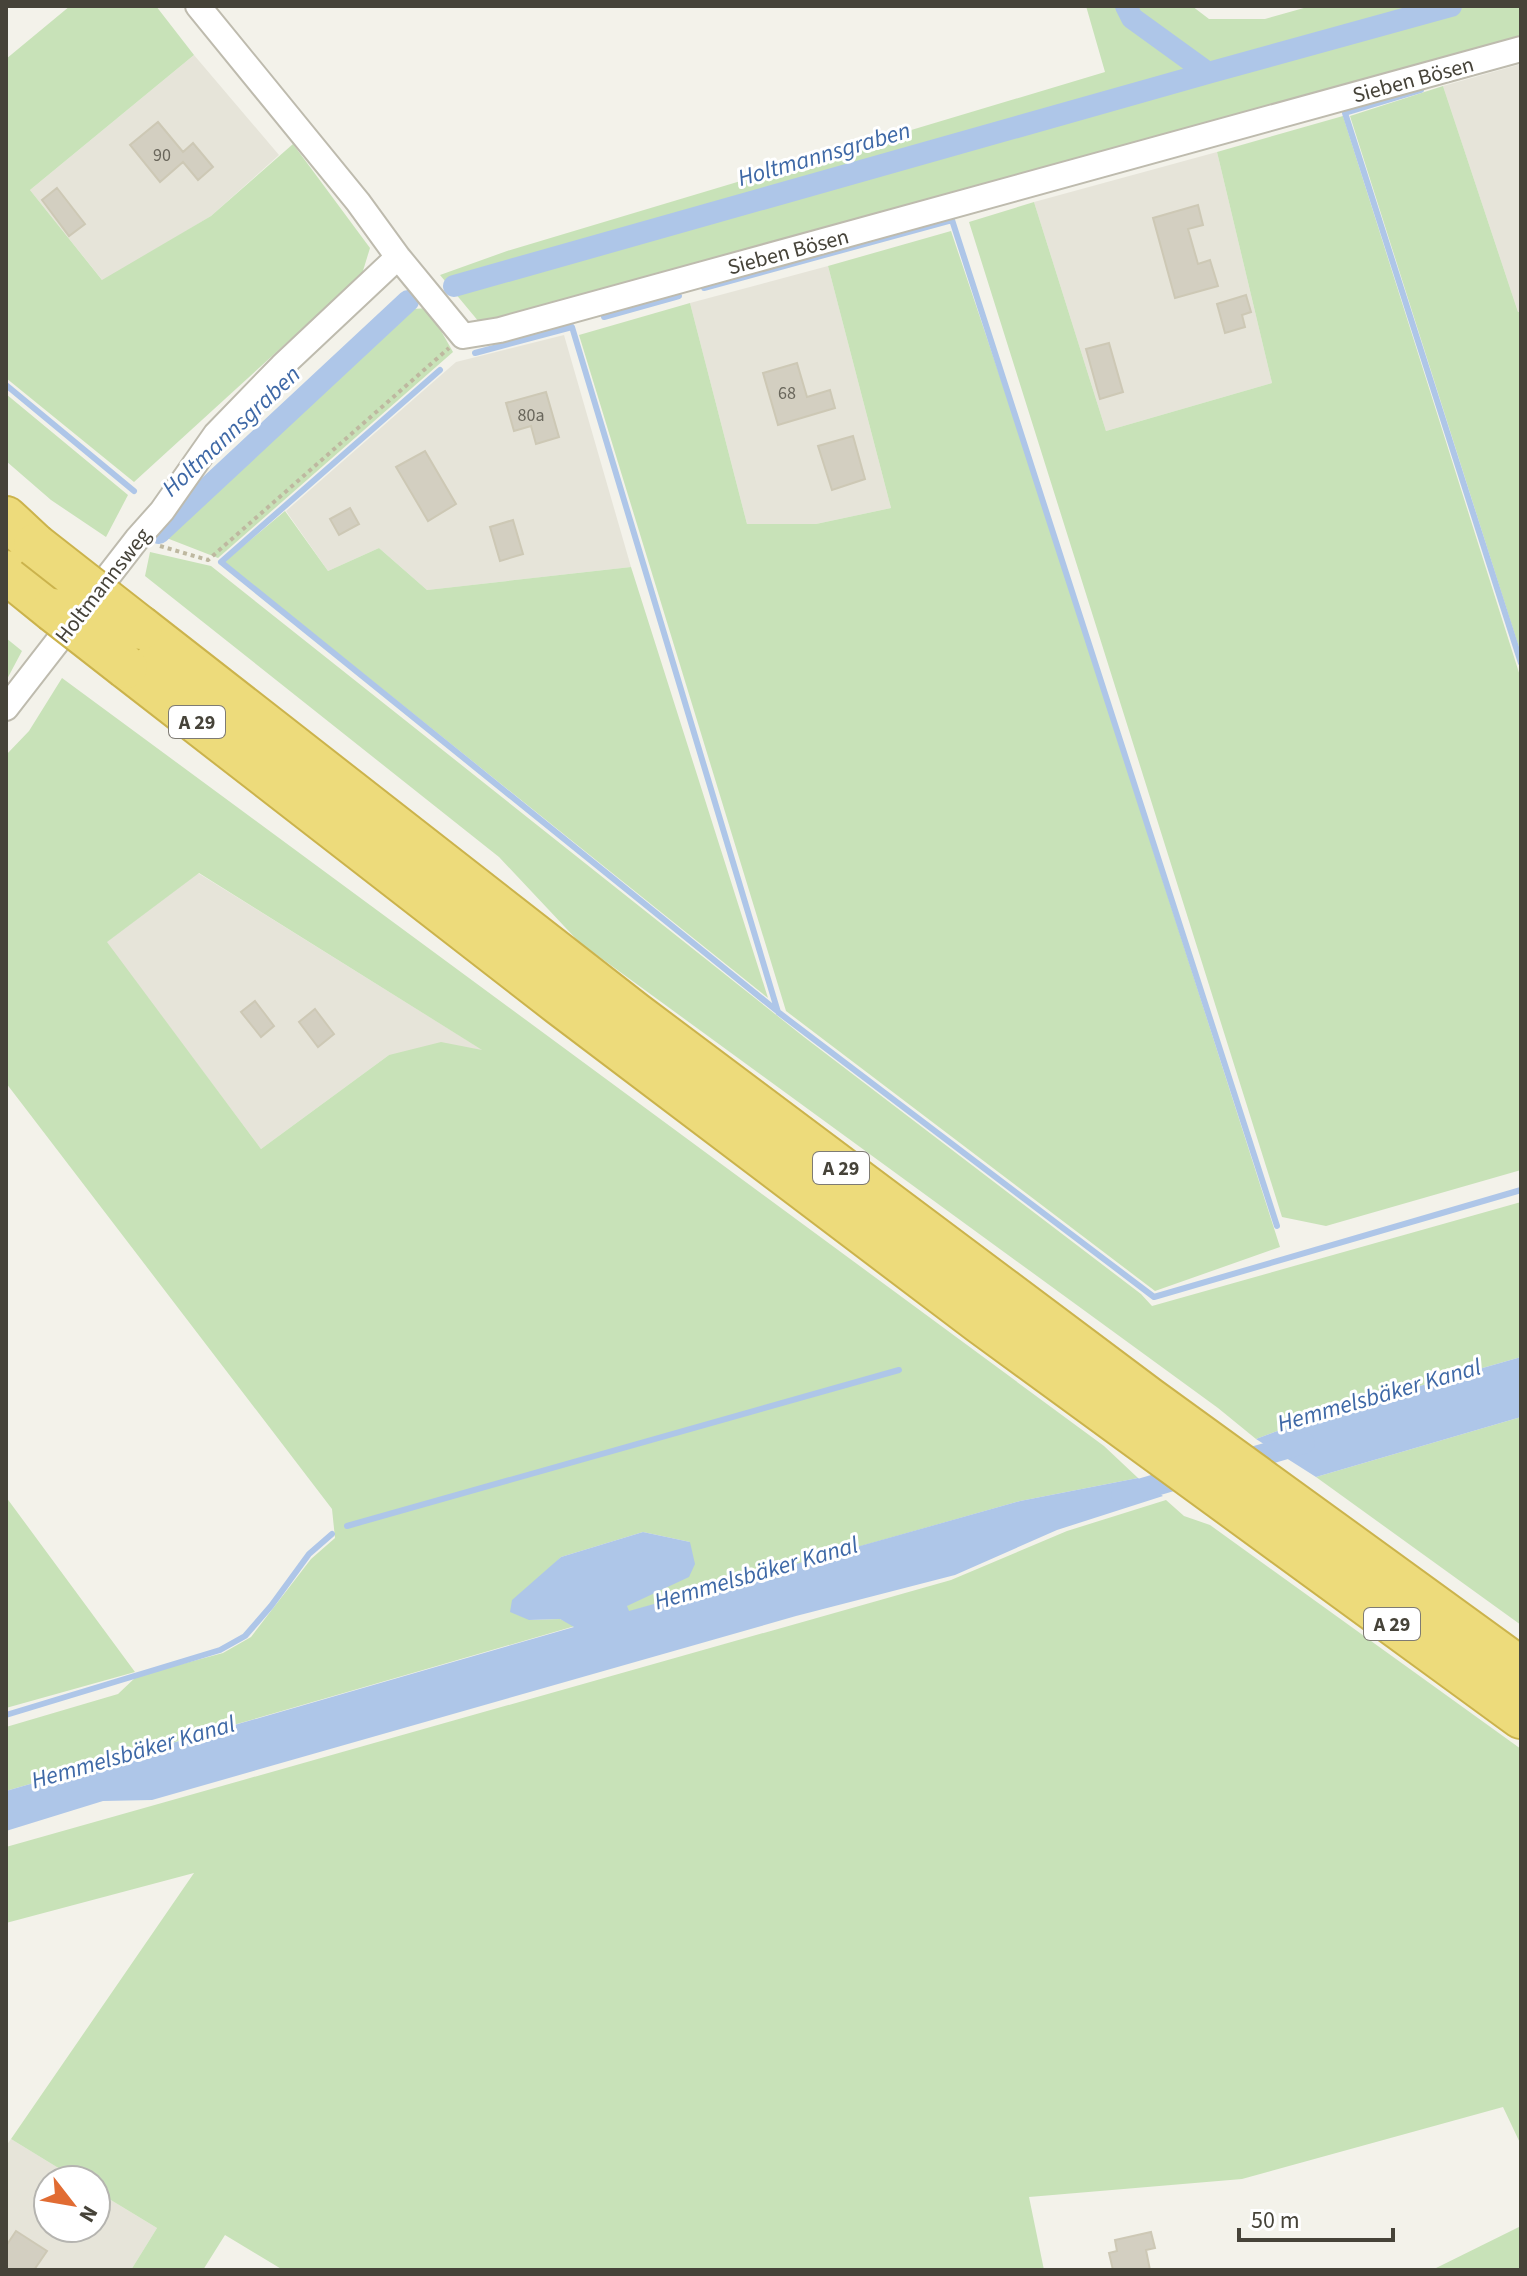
<svg xmlns="http://www.w3.org/2000/svg" width="1527" height="2276" viewBox="0 0 1527 2276" font-family="'Source Sans 3',sans-serif">
<style>
.residential{fill:#e6e4d9}
.green{fill:#c8e2b8;fill-rule:evenodd}
.water{fill:#aec6e8}
.lines{fill:none;stroke-linecap:round;stroke-linejoin:round}
.stream{stroke:#aec6e8;stroke-width:6}
.canal{stroke:#aec6e8;stroke-width:22}
.building{fill:#d3cfc1;stroke:#cdc8b5;stroke-width:2}
.minor-casing{stroke:#bebbae;stroke-width:28}
.motorway-casing{stroke:#cbb34c;stroke-width:46}
.path{stroke:#beb8a0;stroke-width:4;stroke-dasharray:4 4;stroke-linecap:butt}
.minor{stroke:#fff;stroke-width:24}
.motorway{stroke:#eddb7b;stroke-width:42}
.motorway-bridge-casing{stroke:#cbb34c;stroke-width:46;stroke-linecap:butt}
.motorway-bridge{stroke:#eddb7b;stroke-width:42}
.labels{text-anchor:middle;stroke-width:6;stroke-linejoin:round;paint-order:stroke}
.number-label{font-size:18px;fill:#69665b}
.shield{fill:#fff;stroke:#7e7b74;stroke-width:2}
.shield-label{font-size:20px;font-weight:bold;fill:#464339}
.street-label{font-size:22px;fill:#464339;stroke:#fff}
.water-label{font-size:24px;font-style:italic;fill:#3e68a6;stroke:#fff}
</style>
<rect width="100%" height="100%" fill="#f3f2ea"/>
<!-- residential -->
<path class="residential" d="M194 55 279 155 211 216 103 281 30 190Z
M1521 64V312H1518L1443 86Z
M1217 152 1272 383 1106 431 1034 202Z
M828 266 891 508 816 524H747L690 303Z
M564 335 631 567 427 590 379 548 328 571 286 511 456 362Z
M198 873 484 1051 389 1055 261 1149 106 942Z
M11 2139 78 2180H48V2228H96V2191L157 2228 131 2270H6V2146Z"/>
<!-- green -->
<path class="green" d="M70 6H156L194 55 30 190 102 280 211 216 293 144 370 248 362 274 134 482 6 378V59Z
M1086 6H1192L1209 19H1265L1311 6H1521V39L479 322 440 275 507 251 1105 72Z
M1443 86 1518 312H1521V654L1350 116Z
M1343 116 1521 679V1170L1326 1226 1282 1217 969 222 1034 202 1106 431 1272 383 1217 152Z
M951 231 1033 475 1280 1247 1155 1291 786 1011 579 335 690 303 747 524H816L891 508 828 266Z
M428 308 453 352 218 558 164 537 413 309Z
M6 394 128 495 106 537 51 500 6 461Z
M285 511 328 571 379 548 427 590 631 567 768 998 224 562Z
M150 552 211 566 804 1037 1141 1294 1152 1306 1521 1202V1357L1322 1414 1256 1439 1218 1408 579 942 499 857 145 576Z
M6 638 22 651 6 681Z
M62 678 1104 1446 1138 1478 1020 1501 628 1612 626 1606 651 1592 690 1542 643 1532 561 1557 545 1573 529 1620 560 1619 575 1626 6 1791V1727L118 1694 137 1676 223 1653 251 1637 311 1559 335 1538 332 1509 6 1083V755L29 731ZM199 873 482 1050 441 1042 389 1055 261 1149 107 942Z
M1521 1417V1625L1316 1477Z
M6 1497 135 1672 6 1708Z
M1166 1500 1184 1516 1210 1525 1521 1749V2145L1503 2107 1242 2179 1029 2197 1044 2270H283L225 2235 203 2270H131L157 2228 96 2191V2180H78L11 2139 194 1873 6 1923V1847L951 1580 1067 1531Z
M1521 2226V2270H1432Z"/>
<!-- water -->
<path class="water" d="M1521 1357V1417L1316 1477 1256 1439 1322 1414Z
M1138 1478 1163 1496 1057 1530 955 1575 796 1616 152 1800 103 1801 6 1831V1791L574 1627 560 1619 529 1620 510 1612 512 1600 561 1557 643 1532 690 1542 695 1564 689 1577 627 1606 629 1611 1020 1501Z"/>
<g class="lines">
<!-- stream -->
<path class="stream" d="M1421 90 1345 113 1521 663
M704 288 952 220 1277 1226
M604 317 679 296
M475 353 572 327 778 1012 1154 1297 1521 1190
M440 370 221 562 776 1010
M6 385 134 491
M347 1526 899 1370
M6 1715 220 1650 245 1636 271 1606 309 1554 332 1534"/>
<!-- canal -->
<path class="canal" d="M1126 6 1132 18 1208 73 1451 6
M454 286 1208 73
M159 533 408 301
M1234 1463 1304 1443
M1122 1495 1193 1474"/>
</g>
<!-- building -->
<path class="building" d="M158 122 183 152 193 143 213 167 198 180 183 162 160 182 130 145Z
M57 188 85 224 69 236 42 200Z
M1198 205 1203 225 1188 229 1198 264 1210 260 1218 286 1175 298 1153 218Z
M1246 295 1251 312 1242 315 1245 327 1225 333 1217 304Z
M1109 343 1123 392 1100 399 1086 349Z
M797 363 807 397 830 390 835 408 778 425 763 373Z
M546 392 559 437 536 444 531 426 514 431 506 403Z
M853 436 865 479 832 490 818 446Z
M425 451 456 504 428 521 396 467Z
M350 508 359 524 339 535 330 519Z
M513 520 523 554 500 561 490 527Z
M255 1001 274 1026 261 1037 241 1012Z
M315 1009 334 1034 318 1047 299 1022Z
M16 2231 47 2251 34 2270H6V2246Z
M1151 2232 1155 2248 1146 2250 1150 2270H1113L1109 2253 1117 2251 1115 2240Z"/>
<g class="lines">
<defs>
<path id="minor" d="M198 6 358 202 398 257 463 336 500 330 1521 49
M6 708 137 539 162 511 216 434 282 366 398 257"/>
<path id="motorway" d="M6 518 35 545
M6 572 53 610
M141 628 634 1013 1149 1399 1521 1669
M126 667 560 1004 980 1322 1521 1717"/>
</defs>
<!-- minor casing -->
<use href="#minor" class="minor-casing"/>
<!-- motorway casing -->
<use href="#motorway" class="motorway-casing"/>
<!-- path -->
<path class="path" d="M160 546 208 560 449 348"/>
<!-- minor -->
<use href="#minor" class="minor"/>
<!-- motorway -->
<use href="#motorway" class="motorway"/>
<defs>
<path id="motorway-bridge" d="M35 545 141 628
M53 610 126 667"/>
</defs>
<!-- motorway-bridge casing -->
<use href="#motorway-bridge" class="motorway-bridge-casing"/>
<!-- motorway-bridge -->
<use href="#motorway-bridge" class="motorway-bridge"/>
</g>
<g class="labels">
<!-- number labels -->
<g class="number-label">
<text x="162" y="161">90</text>
<text x="787" y="399">68</text>
<text x="531" y="421">80a</text>
</g>
<!-- shield labels -->
<g class="shield">
<rect x="169" y="706" width="56" height="32" rx="6"/>
<rect x="813" y="1152" width="56" height="32" rx="6"/>
<rect x="1364" y="1608" width="56" height="32" rx="6"/>
</g>
<g class="shield-label">
<text x="197" y="729">A 29</text>
<text x="841" y="1175">A 29</text>
<text x="1392" y="1631">A 29</text>
</g>
<!-- street labels -->
<g class="street-label">
<text transform="translate(1413 79) rotate(-15)" y="8">Sieben Bösen</text>
<text transform="translate(788 251) rotate(-15)" y="8">Sieben Bösen</text>
<text transform="translate(102 585) rotate(-52)" y="8">Holtmannsweg</text>
</g>
<!-- water labels -->
<g class="water-label">
<text transform="translate(824 154) rotate(-16)" y="8">Holtmannsgraben</text>
<text transform="translate(231 431) rotate(-43)" y="8">Holtmannsgraben</text>
<text transform="translate(1379 1395) rotate(-16)" y="8">Hemmelsbäker Kanal</text>
<text transform="translate(756 1573) rotate(-16)" y="8">Hemmelsbäker Kanal</text>
<text transform="translate(133 1752) rotate(-16)" y="8">Hemmelsbäker Kanal</text>
</g>
</g>
<!-- border -->
<rect width="1527" height="2276" fill="none" stroke="#464339" stroke-width="16"/>
<!-- north arrow -->
<g transform="translate(72 2204) rotate(121)"><circle r="38" fill="#ffffff" stroke="#b5b4b0" stroke-width="2"/>
<path d="M0-6L14 30L0 20L-14 30Z" fill="#e16c33"/>
<text y="-12" font-size="22" font-weight="bold" text-anchor="middle" fill="#464339">N</text>
</g>
<!-- scale -->
<path d="M1239 2228v12h154v-12" fill="none" stroke="#464339" stroke-width="4"/>
<text x="1251" y="2228" font-size="24" fill="#464339" stroke="#ffffff" stroke-width="6" paint-order="stroke">50 m</text>
</svg>
